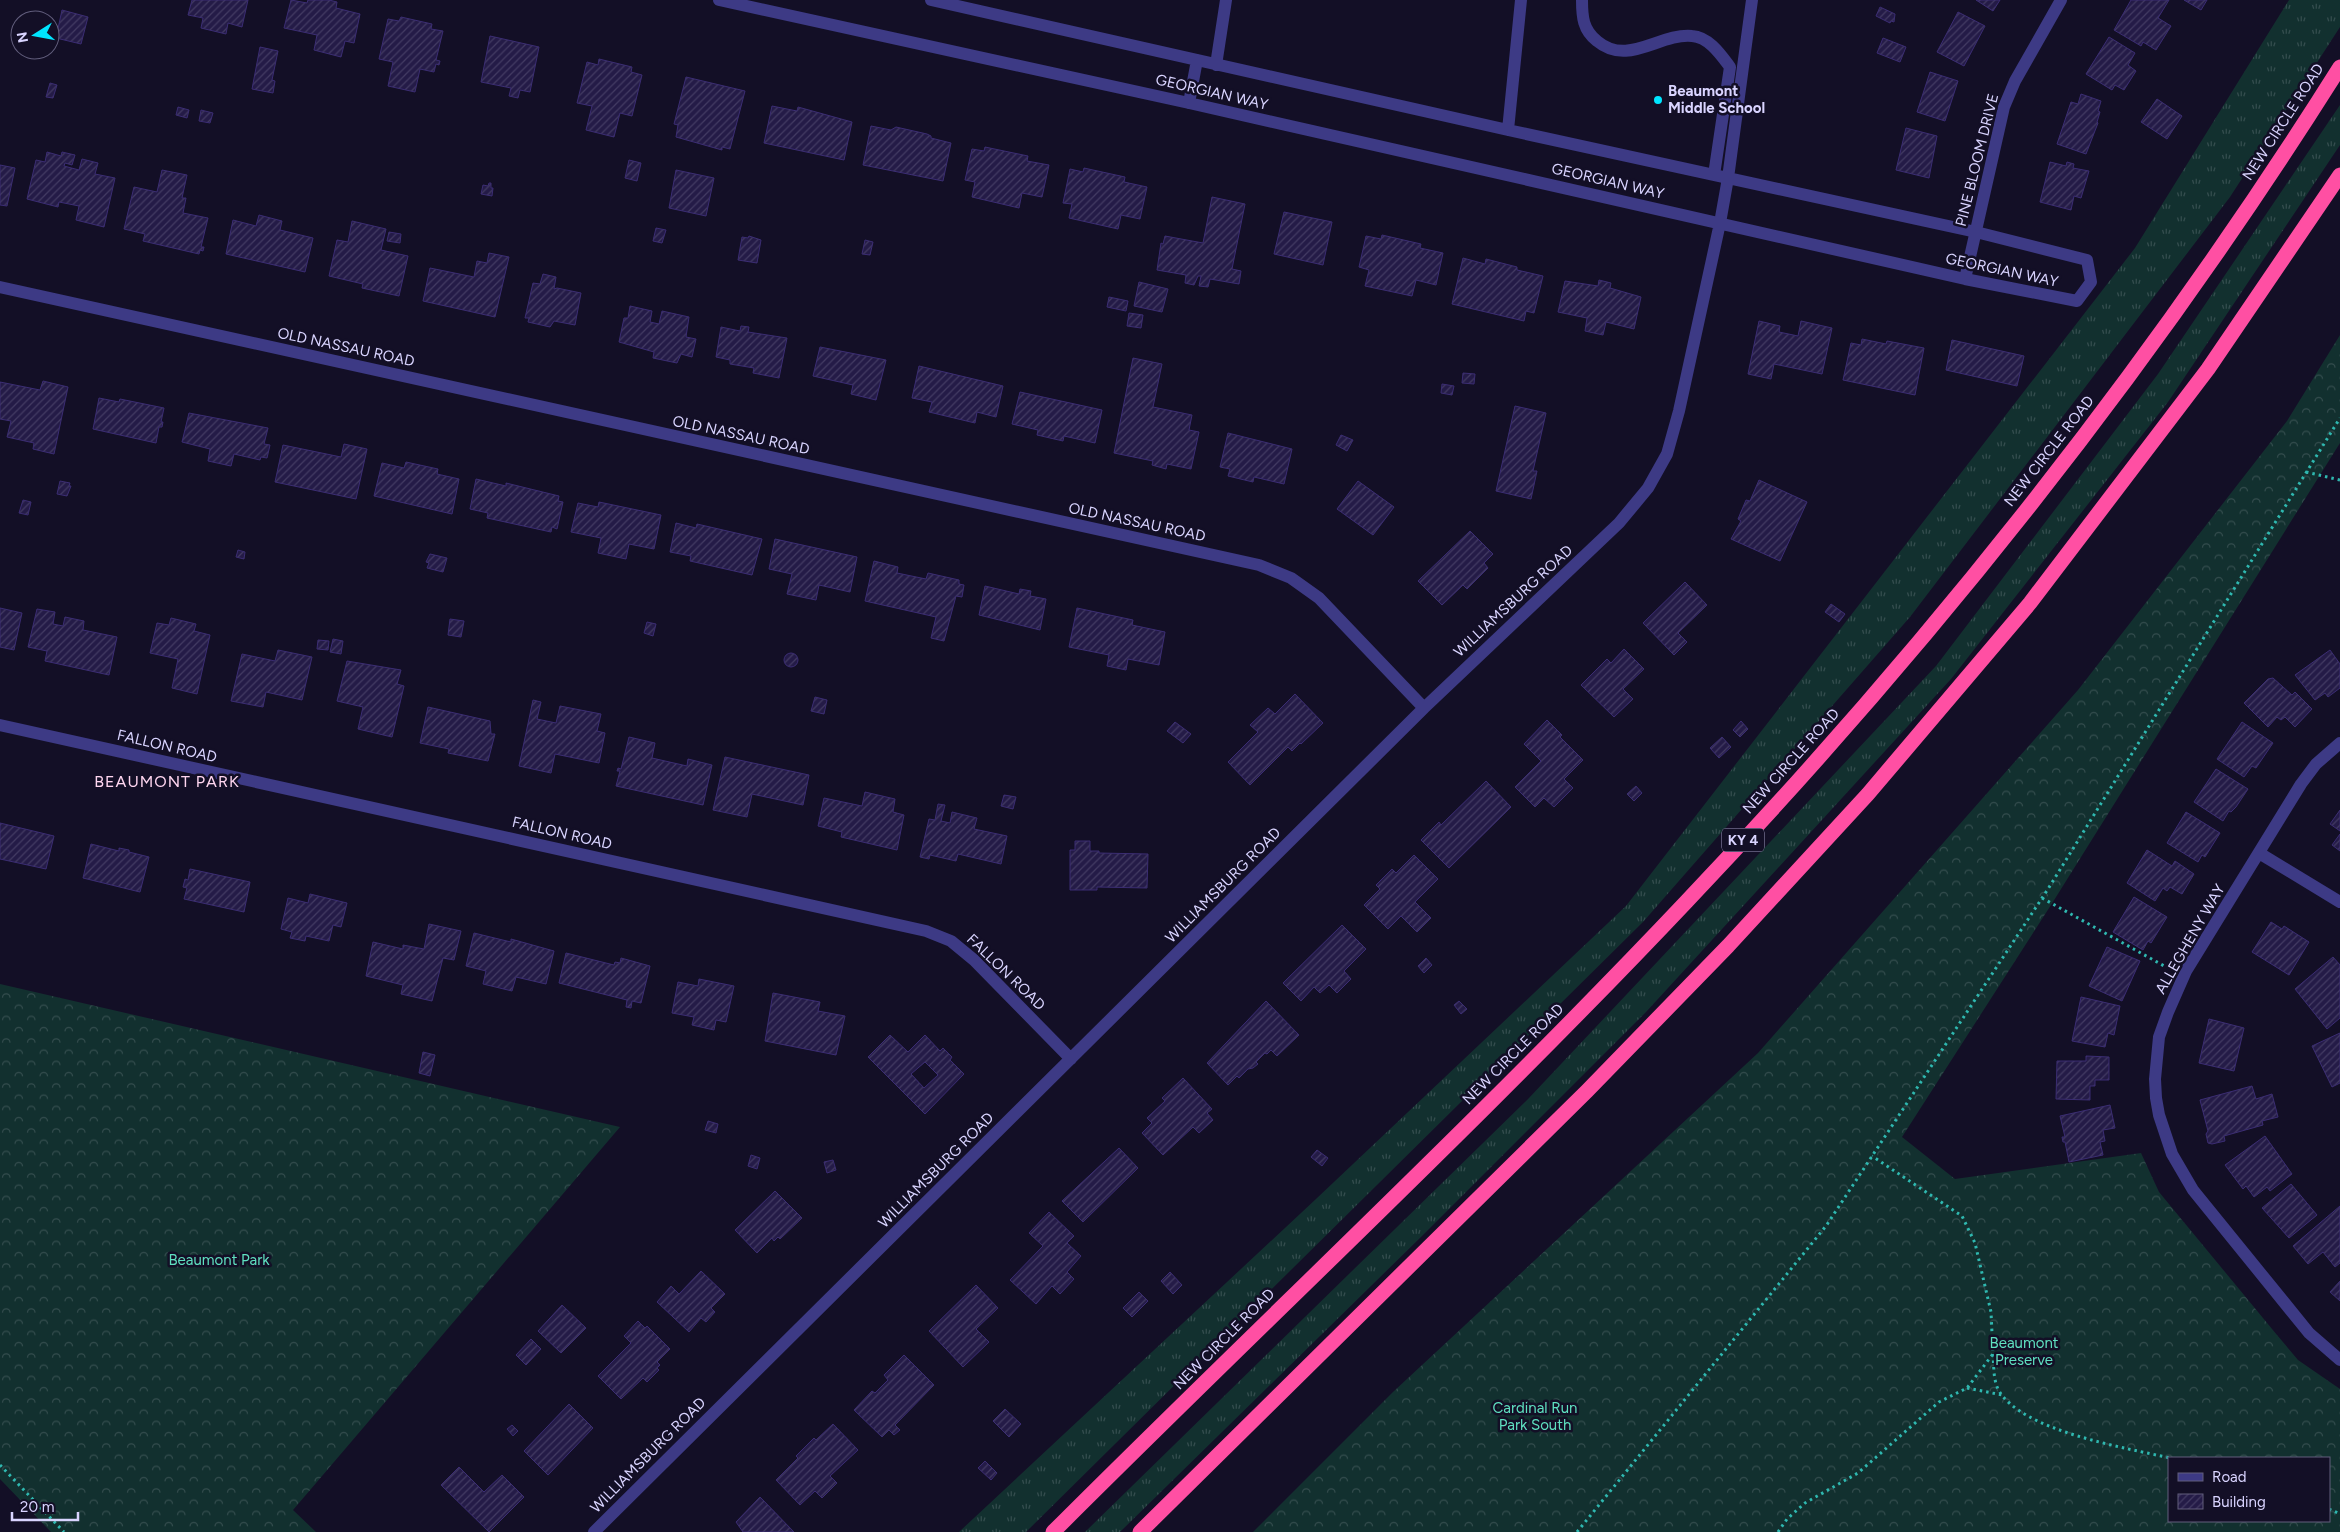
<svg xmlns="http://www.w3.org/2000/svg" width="2340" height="1532" viewBox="0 0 2340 1532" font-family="Figtree,sans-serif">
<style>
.grass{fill:url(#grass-tufts)}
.forest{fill:url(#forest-crowns);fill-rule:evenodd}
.building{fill:url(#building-hatch);stroke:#3b2d73;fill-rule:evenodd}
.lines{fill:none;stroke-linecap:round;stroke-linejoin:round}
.path{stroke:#2fb8b0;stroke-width:3;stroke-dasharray:2.5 4;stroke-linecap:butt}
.minor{stroke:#3d3a85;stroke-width:12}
.highway{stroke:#ff4fa3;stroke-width:15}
.poi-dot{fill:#00e5ff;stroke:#130f26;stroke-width:2}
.labels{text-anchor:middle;stroke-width:5;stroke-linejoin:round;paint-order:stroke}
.shield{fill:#130f26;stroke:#9e99be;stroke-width:1}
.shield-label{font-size:14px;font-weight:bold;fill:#d9d4ff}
.poi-label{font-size:15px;font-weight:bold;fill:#d9d4ff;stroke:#130f26;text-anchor:start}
.street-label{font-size:15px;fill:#d9d4ff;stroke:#130f26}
.park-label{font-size:15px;fill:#5fe0c0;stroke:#130f26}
.neighbourhood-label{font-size:16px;letter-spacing:1px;fill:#ffd6f0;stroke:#130f26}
</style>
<defs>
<pattern id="grass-tufts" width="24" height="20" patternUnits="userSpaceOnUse" patternTransform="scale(1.25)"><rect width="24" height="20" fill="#12302f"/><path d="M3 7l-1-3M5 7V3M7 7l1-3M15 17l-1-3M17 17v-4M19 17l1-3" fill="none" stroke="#344d4e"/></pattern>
<pattern id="forest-crowns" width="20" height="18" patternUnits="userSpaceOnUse" patternTransform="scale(1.25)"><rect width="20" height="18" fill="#12302f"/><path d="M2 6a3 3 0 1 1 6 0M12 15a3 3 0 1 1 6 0" fill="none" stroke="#344d4e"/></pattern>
<pattern id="building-hatch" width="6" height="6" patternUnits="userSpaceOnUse" patternTransform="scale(1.25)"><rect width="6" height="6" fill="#241b47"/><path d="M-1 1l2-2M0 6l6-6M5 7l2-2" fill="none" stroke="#433b63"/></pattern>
</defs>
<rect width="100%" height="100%" fill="#130f26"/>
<!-- grass -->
<path class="grass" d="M2289 0H2340V27L2230 197 1910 617 1643 922 1026 1532H959L1316 1199 1626 906 2135 248Z
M2340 105V145L2168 402 1951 679 1646 1012 1422 1236 1120 1532H1085L1529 1098 1936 666 2158 374Z"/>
<!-- forest -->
<path class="forest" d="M2340 335V443L2051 905 1902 1137 1955 1179 2141 1153 2159 1192 2277 1335 2298 1360 2340 1389V1532H1253L1393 1392 1758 1053 2078 690 2287 421ZM2329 1458V1521H2169V1458Z
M0 984 620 1127 293 1510 316 1532H51L0 1479Z"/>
<!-- building -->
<path class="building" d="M192 0H248L242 27 228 23 226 34 201 28 203 18 188 15Z
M291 0 307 3 308 0H329L337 2 336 8 360 14 354 43 345 41 341 57 314 50 317 35 284 28Z
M1976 0H2000L1993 11Z
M2131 0H2169L2158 18 2171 26 2156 50 2143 42 2141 46 2114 30Z
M2184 0H2207L2201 10Z
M1880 7 1895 14 1894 22 1891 21 1890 23 1876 16Z
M62 10 88 17 81 44 56 38Z
M1958 12 1985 26 1964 66 1937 52Z
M401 17 432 24 431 29 443 31 436 60 440 61 439 65 436 64 434 72 420 69 415 92 388 86 393 62 379 59 388 19 399 21Z
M490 36 539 47 530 92 520 90 518 98 509 96 511 88 481 82Z
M2109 37 2135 53 2128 65 2136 71 2124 90 2115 85 2112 90 2086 74Z
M1883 38 1906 47 1900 62 1877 53Z
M260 47 278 51 272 80 275 81 273 93 252 89Z
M599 59 632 67 631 72 642 75 632 116 620 113 614 137 586 130 592 106 577 103 587 62 598 65Z
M1930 72 1958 81 1945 121 1917 112Z
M686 77 745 91 730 149 722 147V150L676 137 678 125 674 124Z
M50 83 57 85 53 98 46 97Z
M2081 94 2101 101 2098 111 2100 112 2097 122 2098 123 2086 154 2057 144 2071 102 2078 104Z
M2157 99 2182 116 2167 139 2141 122Z
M772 106 797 111 798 107 852 122 844 160 764 143Z
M178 107 189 110 187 118 176 115Z
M201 110 213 113 210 123 199 121Z
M871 126 891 130 896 127 927 134 931 136V138L951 143 943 181 863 165Z
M1906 128 1937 136 1929 178 1896 170Z
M985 147 1028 156 1027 161 1049 165 1042 197 1022 193 1019 208 972 197 975 182 965 180 972 149 984 151Z
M47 152 61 156 62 152 75 155 72 165 65 163 64 166 79 170 82 159 98 163 95 174 115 178 104 227 76 220 79 206 59 202 58 207 27 199 36 160 45 162Z
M629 160 641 163 637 181 625 178Z
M2050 162 2066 166 2067 162 2074 164 2073 168 2089 171 2081 198 2074 196 2071 210 2040 202Z
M0 165 15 168 7 206 0 205Z
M1084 168 1125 177 1124 182 1147 187 1140 219 1121 215 1118 229 1069 218 1072 204 1063 203 1070 169 1083 172Z
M162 170 187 175 182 198H186L183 213 208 218 201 247H204L203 251 200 250 199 254 143 241 145 234 124 229 134 187 157 192Z
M676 170 714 178 706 216 669 208Z
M489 183H491V188H493L492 196 481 194 483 185 488 186Z
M1212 197 1245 204 1232 269 1241 271 1239 284 1210 279 1208 287 1199 286 1201 276H1198L1194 285 1185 283 1186 275 1157 270 1161 243 1163 244 1165 236 1203 243Z
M1284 212 1332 222 1323 265 1274 254Z
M259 215 282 221 280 230 313 238 305 272 226 254 233 220 256 226Z
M352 221 386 229 381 250 408 256 399 296 362 288 363 284 329 276 337 240 348 242Z
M656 228 666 230 662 243 653 241Z
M389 232 401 234 400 243 387 241Z
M1382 235 1421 244 1420 248 1443 253 1436 285 1416 280 1412 296 1365 286 1369 270 1359 267 1366 236 1381 239Z
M749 236 761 240 757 263 738 260 742 237 748 238Z
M865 240 873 242 870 255 862 254Z
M489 253 509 257 495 317 423 301 430 268 474 277 477 261 487 263Z
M1463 258 1485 264 1486 259 1517 267V270L1543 276 1534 313 1526 311 1524 321 1452 304Z
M543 274 556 277 554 289 557 288 581 293 575 325 554 321 550 327 528 322 529 318H525L533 283 540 284Z
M1599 280 1611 283 1610 288 1641 297 1634 329 1606 322 1603 335 1585 331 1587 318 1558 312 1565 281 1598 286Z
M1139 282 1168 289 1162 312 1134 306Z
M1109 297 1128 301 1126 311 1107 307Z
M630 306 652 311 650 322 659 324 662 311 689 317 686 337 696 339 692 357 681 354 677 363 653 358 654 352 619 342 624 318H628Z
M1129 313 1143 315 1141 328 1127 326Z
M1759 321 1780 326 1779 332 1798 336 1801 321 1832 328 1822 374 1774 364 1771 379 1748 374Z
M741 326 749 327 748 332 787 338 779 378 753 373 754 368 730 364V360L716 357 721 327 740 331Z
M1862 339 1886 344 1887 341 1924 348 1915 395 1843 380 1851 343 1861 345Z
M1952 340 2024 356 2017 386 1946 370Z
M820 347 886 360 876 400 851 394 853 385 813 376Z
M1133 358 1162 364 1153 407 1192 415 1189 430 1199 432 1191 469 1167 464 1166 469 1152 465 1153 461 1114 453Z
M919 366 1003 386 996 417 977 412 975 423 929 412 932 402 912 398Z
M1463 373 1475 374 1474 384 1462 383Z
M43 381 68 387 54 454 33 449 34 443 7 437 11 421 0 419V382L40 390Z
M1442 384 1454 386 1452 395 1441 393Z
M1020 392 1102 410 1095 443 1064 436 1063 441 1037 435 1038 430 1012 424Z
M99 398 119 402 120 399 164 408 161 422H163L162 427H159L156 443 93 429Z
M1515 406 1546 413 1533 471H1537L1531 499 1496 491Z
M189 413 268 428 264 444 270 445 267 458 261 457 260 460 234 454 231 466 208 461 210 449 182 442Z
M1228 433 1292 449 1284 484 1254 477 1253 482 1228 476 1230 469 1220 467Z
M1341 435 1353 440 1347 451 1336 445Z
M344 444 367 449 356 499 275 482 283 445 341 457Z
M406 462 438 469 437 474 459 479 452 514 374 496 382 463 404 468Z
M476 479 506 486V483L559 496 558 501 563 502 557 529 552 527 551 532 487 518 488 513 470 509Z
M1759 480 1807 502 1780 561 1731 539 1741 521 1738 519 1746 500 1750 501Z
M60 481 70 483 69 486H71L67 496 57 494Z
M1358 481 1394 507 1373 535 1337 509Z
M23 500 31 502 28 515 19 513Z
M599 502 661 515 654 549 629 544 626 559 598 553 601 538 571 532 578 503 598 507Z
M676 523 696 528 697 524 762 539 752 575 690 561 691 556 670 552Z
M1470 531 1493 554 1484 563 1488 568 1467 589 1463 585 1442 605 1418 581Z
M775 539 857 557 850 592 819 585 816 600 787 594 792 574 769 569Z
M238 550 245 552 244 559 236 557Z
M430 554 447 558 443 572 427 568 429 563 426 562Z
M874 561 898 567 897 573 926 579 928 573 959 580V584L964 585 962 597 956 596 944 641 931 638 936 617 865 601Z
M1685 582 1707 605 1678 633 1687 642 1674 655 1643 623Z
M985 586 1019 594 1020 589 1031 591 1030 596 1046 599 1040 630 979 615Z
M1831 604 1845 614 1839 622 1825 612Z
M0 608 22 613 14 650 0 647Z
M1077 608 1133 620 1132 625 1165 632 1159 665 1128 659 1126 670 1107 666 1109 655 1069 647Z
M37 609 55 612 53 624 63 626 65 617 84 621 83 630 117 637 109 675 45 661 47 651 28 647Z
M171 618 196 624 194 631 210 635 197 694 172 688 178 659 150 653 157 623 169 625Z
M450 619 464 621 461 637 448 635Z
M647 622 656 624 653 636 644 633Z
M333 639 343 641 341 654 330 652Z
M318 640 329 641 328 650 317 649Z
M1624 649 1644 669 1623 689 1633 699 1614 717 1581 685 1607 659 1611 663Z
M278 650 312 657 302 700 266 692 263 707 231 701 242 654 275 661Z
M2330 650 2340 664V688L2328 697 2325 693 2315 700 2295 675Z
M784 660a7 7 0 1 1 14 0a7 7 0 1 1-14 0Z
M347 661 401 670 397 684 404 686 392 737 358 729 363 707 337 701Z
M2273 678 2292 695 2295 692 2312 709 2295 727 2285 717 2281 720 2277 717 2268 727 2244 703 2268 679Z
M1295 694 1323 723 1301 744 1300 743 1292 751 1288 747 1250 785 1228 762 1258 732 1250 725 1268 708 1275 714Z
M815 697 827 700 824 714 811 711Z
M533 700 541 702 537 719 556 723 560 706 601 714 597 731 605 733 599 763 555 754 551 773 519 766Z
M428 707 490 721 491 734H495L488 761 448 753 449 749 420 743Z
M1547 720 1562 735 1560 737 1583 760 1564 779 1573 788 1554 807 1544 798 1535 807 1515 787 1541 761 1524 744Z
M1741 721 1748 729 1740 737 1733 730Z
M1175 722 1191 734 1183 743 1167 731Z
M2242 722 2273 743 2256 768 2252 766 2244 777 2217 759Z
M629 737 655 743 652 758 687 766 688 759 712 765 703 805 616 786 620 771H617L618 768 621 769Z
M1722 737 1731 747 1719 758 1710 748Z
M725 757 809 775 803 805 752 794 747 817 713 810Z
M2216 769 2248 789 2236 807 2231 812 2229 811 2223 821 2194 802Z
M1486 781 1511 807 1449 868 1421 840 1439 822 1441 825Z
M1636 786 1642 793 1634 801 1627 794Z
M865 792 895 799 893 812 904 815 897 850 841 837 842 832 818 826 824 798 862 806Z
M1004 795 1016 797 1013 809 1001 806Z
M938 804 945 805 941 821 950 823 952 812 977 818 974 829 1007 836 1001 864 958 854 956 861 930 855 929 859 920 857 929 819 935 820Z
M2340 810V831L2330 824Z
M2186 812 2220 833 2205 857 2202 855 2198 862 2167 843Z
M0 823 54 836 46 869 0 859Z
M2340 834V851L2332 845Z
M1075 841H1090V851H1099V853L1148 854 1147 888 1097 887V890H1070V850H1075Z
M91 844 119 851V848L129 850V852L149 857 140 892 83 878Z
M2147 850 2172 866 2175 861 2194 874 2182 894 2170 887 2167 891 2163 888 2155 901 2127 883Z
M1414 855 1438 879 1415 902 1431 918 1417 932 1401 916 1388 929 1364 905 1380 889 1376 885 1392 869 1396 873Z
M190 869 250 882 244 912 184 899 187 888 183 887 185 879 188 880Z
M310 894 347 903 341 927 333 925 329 941 306 936 305 941 290 938 292 932 281 929 288 898 308 903Z
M2134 897 2167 917 2151 943 2148 941 2143 950 2113 932Z
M2271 922 2282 929 2284 926 2309 942 2289 975 2252 952Z
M429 924 461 931 454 960 443 958 432 1001 401 994 403 985 366 976 373 942 403 949V945L424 949Z
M1342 925 1366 949 1344 971 1351 979 1337 993 1329 985 1320 993 1314 987 1301 1001 1283 983Z
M474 933 511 942V939L554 951 546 984 516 977 512 991 483 984 486 971 466 966Z
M2107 947 2140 961 2122 1001 2089 986Z
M566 953 614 965 615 962 620 963 621 958 650 966 641 1003 632 1001 631 1008 626 1007 627 1000 559 983Z
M2333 957 2340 965V1018L2327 1029 2295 989Z
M1426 958 1432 965 1424 973 1418 966Z
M699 979 734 986 726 1022 716 1020 714 1030 692 1025 694 1017 672 1013 678 982 698 986Z
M773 993 820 1002 818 1011 845 1016 836 1055 765 1041Z
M2081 997 2120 1006 2114 1035 2108 1033 2105 1047 2072 1041Z
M1266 1001 1299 1035 1277 1056 1271 1050 1267 1054 1265 1053 1256 1062 1258 1064 1253 1068 1248 1069 1239 1078 1237 1076 1228 1085 1207 1063Z
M1459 1001 1467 1009 1461 1014 1454 1005Z
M2209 1019 2244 1028 2234 1071 2199 1063Z
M2340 1033V1083L2332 1087 2312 1046Z
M890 1035 908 1052 925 1035 940 1051 943 1048 952 1057 950 1060 964 1074 925 1114 868 1057ZM925 1062 938 1075 924 1088 911 1074Z
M423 1052 435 1055 430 1076 419 1073Z
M2086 1056 2109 1057V1080H2095V1086H2090V1100L2056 1099 2057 1061H2086Z
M1183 1078 1212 1109 1207 1113 1213 1120 1199 1133 1193 1127 1163 1155 1142 1133 1152 1123 1147 1118 1165 1101 1162 1098Z
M2252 1086 2256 1099 2272 1094 2278 1117 2262 1121 2263 1125 2224 1136 2225 1141 2212 1144 2208 1143 2206 1134 2208 1131 2200 1100Z
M2110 1105 2115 1128 2103 1130 2105 1141 2100 1142 2103 1155 2069 1162 2065 1142H2063L2062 1137H2065L2060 1116Z
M708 1121 718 1124 716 1133 705 1130Z
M2265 1136 2292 1174 2270 1191 2267 1187 2254 1197 2246 1186 2243 1189 2225 1165Z
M1119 1148 1138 1168 1083 1222 1062 1201Z
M1317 1150 1328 1158 1322 1166 1311 1157Z
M751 1155 760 1158 757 1169 748 1166Z
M833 1160 836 1170 827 1173 824 1162Z
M2291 1184 2317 1215 2289 1238 2262 1208Z
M775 1191 802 1218 780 1239 778 1237 774 1241 772 1238 757 1253 735 1230Z
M2340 1206V1263L2335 1267 2323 1252 2308 1264 2293 1246Z
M1049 1212 1074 1236 1067 1243 1081 1256 1067 1272 1074 1279 1060 1294 1052 1286 1036 1304 1010 1280 1043 1246 1029 1233Z
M701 1271 725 1294 711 1308 715 1312 706 1322 701 1318 689 1332 657 1302 671 1286 679 1294Z
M1170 1272 1182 1285 1173 1294 1161 1281Z
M2340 1281V1301L2330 1292Z
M976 1285 998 1308 976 1329 989 1342 963 1367 929 1331Z
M1139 1292 1148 1301 1132 1317 1123 1308Z
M562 1305 586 1328 561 1353 538 1331Z
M638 1321 645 1328 647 1326 670 1349 657 1362 660 1365 657 1368 659 1370 647 1382 643 1378 621 1399 598 1376 631 1343 624 1336Z
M531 1339 541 1349 526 1365 516 1355Z
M904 1355 934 1385 895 1425 900 1430 894 1435 889 1430 882 1437 854 1410 872 1391 875 1393 888 1380 884 1375Z
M569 1404 593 1428 548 1475 524 1451Z
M1005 1409 1021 1424 1009 1437 993 1421Z
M833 1424 858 1450 830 1476 837 1483 822 1498 815 1491 800 1505 776 1480 798 1458 796 1456 814 1438 816 1440Z
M512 1425 518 1431 513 1436 507 1429Z
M985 1461 997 1473 991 1480 978 1468Z
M459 1467 484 1492 502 1475 524 1497 489 1532 441 1485Z
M760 1497 794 1532H743L736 1522Z"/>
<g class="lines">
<!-- path -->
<path class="path" d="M2306 472 2340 480
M2042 898 2166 967
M1993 1354C1994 1366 1993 1378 1998 1389 2020 1431 2127 1448 2170 1458
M1967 1388 2002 1395
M0 1465 64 1532
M2329 1509 2340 1514
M1577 1532 1826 1226 2048 889 2340 418
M1778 1532 1787 1519 1805 1503 1858 1473 1939 1402 1967 1388 1993 1354 1991 1312 1975 1243 1962 1216 1872 1156"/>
<!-- minor -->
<path class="minor" d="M719 0 1189 103 1965 279 2077 301 2091 282 2087 260 1976 232 1508 130 931 0
M1582 0C1582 17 1583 30 1597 41 1628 67 1659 33 1692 36 1709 37 1721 55 1730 67L1714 175
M1216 65 1226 0
M1189 103 1197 60
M1508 130 1521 0
M1965 279 2004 107 2015 81 2061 0
M0 287 1259 565 1291 578 1319 598 1424 708
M0 725 926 931 951 941 974 960 1071 1059
M2340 743 2316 764 2301 784 2186 971 2168 1012 2159 1037 2155 1079 2156 1098 2159 1115 2172 1154 2193 1190 2309 1333 2340 1360
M2259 853 2340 902
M594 1532 1424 708 1619 523 1648 488 1667 454 1679 411 1720 223 1728 178 1752 0"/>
<!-- highway -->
<path class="highway" d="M1053 1532C1264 1321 1482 1118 1687 901 1930 645 2152 366 2340 67
M1140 1532 1587 1091 1728 946 1868 794 2030 603 2208 369 2340 175"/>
</g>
<!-- markers -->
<circle class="poi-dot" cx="1658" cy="100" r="5"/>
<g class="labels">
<!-- shield labels -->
<rect class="shield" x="1722" y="828.5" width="42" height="23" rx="4"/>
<g class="shield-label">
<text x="1743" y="845">KY 4</text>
</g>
<!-- poi labels -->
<g class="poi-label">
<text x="1668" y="96">Beaumont<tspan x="1668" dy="17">Middle School</tspan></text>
</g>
<!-- street labels -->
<g class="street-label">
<text transform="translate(1212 92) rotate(13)" y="5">GEORGIAN WAY</text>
<text transform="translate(2283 122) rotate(-57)" y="5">NEW CIRCLE ROAD</text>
<text transform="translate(1977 160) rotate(-76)" y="5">PINE BLOOM DRIVE</text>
<text transform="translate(1608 181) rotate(13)" y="5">GEORGIAN WAY</text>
<text transform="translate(2002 270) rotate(12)" y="5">GEORGIAN WAY</text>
<text transform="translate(346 347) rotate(12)" y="5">OLD NASSAU ROAD</text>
<text transform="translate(741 435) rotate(12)" y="5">OLD NASSAU ROAD</text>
<text transform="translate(2049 451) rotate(-52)" y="5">NEW CIRCLE ROAD</text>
<text transform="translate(1137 522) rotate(12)" y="5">OLD NASSAU ROAD</text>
<text transform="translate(1513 601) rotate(-43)" y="5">WILLIAMSBURG ROAD</text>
<text transform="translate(167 746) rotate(13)" y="5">FALLON ROAD</text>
<text transform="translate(1791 761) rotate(-48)" y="5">NEW CIRCLE ROAD</text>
<text transform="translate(562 833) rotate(13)" y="5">FALLON ROAD</text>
<text transform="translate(1223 885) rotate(-45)" y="5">WILLIAMSBURG ROAD</text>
<text transform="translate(2190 939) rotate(-60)" y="5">ALLEGHENY WAY</text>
<text transform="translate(1006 972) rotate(44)" y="5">FALLON ROAD</text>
<text transform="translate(1513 1054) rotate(-45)" y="5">NEW CIRCLE ROAD</text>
<text transform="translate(936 1170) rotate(-45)" y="5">WILLIAMSBURG ROAD</text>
<text transform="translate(1224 1339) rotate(-45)" y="5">NEW CIRCLE ROAD</text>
<text transform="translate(648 1455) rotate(-45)" y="5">WILLIAMSBURG ROAD</text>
</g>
<!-- park labels -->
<g class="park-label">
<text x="219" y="1265">Beaumont Park</text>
<text x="2024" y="1348">Beaumont<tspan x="2024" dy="17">Preserve</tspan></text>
<text x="1535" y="1413">Cardinal Run<tspan x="1535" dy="17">Park South</tspan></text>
</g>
<!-- neighbourhood labels -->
<g class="neighbourhood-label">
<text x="167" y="787">BEAUMONT PARK</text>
</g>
</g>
<!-- legend -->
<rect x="2168" y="1457" width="162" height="65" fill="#130f26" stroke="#625e7d"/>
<rect x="2178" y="1473" width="25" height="8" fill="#3d3a85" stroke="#625e7d"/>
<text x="2212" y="1482" font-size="15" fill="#d9d4ff">Road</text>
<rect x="2178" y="1494" width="25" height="15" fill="url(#building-hatch)" stroke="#625e7d"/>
<text x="2212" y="1507" font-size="15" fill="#d9d4ff">Building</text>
<!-- north arrow -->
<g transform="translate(35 35) rotate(259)"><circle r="24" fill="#130f26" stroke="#625e7d"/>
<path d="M0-4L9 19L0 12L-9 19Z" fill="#00e5ff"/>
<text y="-8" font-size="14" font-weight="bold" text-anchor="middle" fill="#d9d4ff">N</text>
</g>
<!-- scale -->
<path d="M12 1512v8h66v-8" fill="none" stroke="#d9d4ff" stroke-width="2.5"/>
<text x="20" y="1512" font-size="15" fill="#d9d4ff" stroke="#130f26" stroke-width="4" paint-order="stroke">20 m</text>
</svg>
